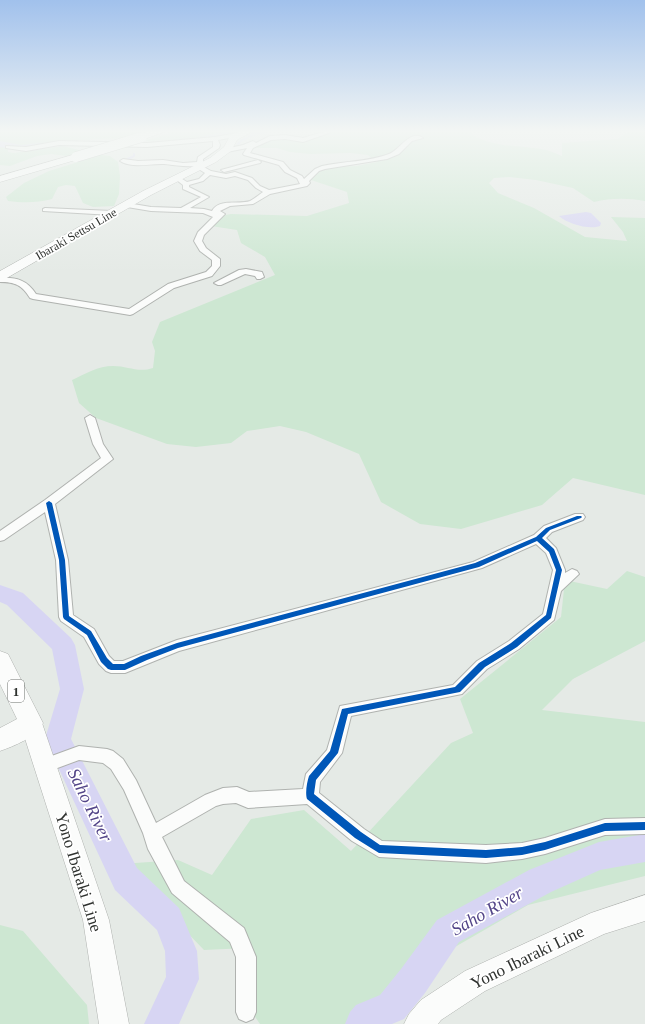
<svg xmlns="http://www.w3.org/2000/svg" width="645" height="1024" viewBox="0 0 645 1024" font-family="'Times New Roman',serif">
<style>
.green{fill:#cde7d2}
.water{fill:#d7d5f3}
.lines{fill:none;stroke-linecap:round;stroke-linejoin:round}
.stream{stroke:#d7d5f3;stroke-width:2}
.river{fill:#d7d5f3;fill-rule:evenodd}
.street-casing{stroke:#afb2af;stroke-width:2}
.secondary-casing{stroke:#afb2af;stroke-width:1}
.primary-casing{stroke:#afb2af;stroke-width:1}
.street{fill:#fbfcfb;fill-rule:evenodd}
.secondary{fill:#fbfcfb;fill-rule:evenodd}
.primary{fill:#fbfcfb;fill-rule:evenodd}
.primary-bridge-casing{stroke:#afb2af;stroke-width:11;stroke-linecap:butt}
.primary-bridge{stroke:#fbfcfb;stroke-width:10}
.cycleway-casing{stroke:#fff;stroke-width:2}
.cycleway{fill:#0057b8;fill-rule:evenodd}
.labels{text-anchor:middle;stroke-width:3.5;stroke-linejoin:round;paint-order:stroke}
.far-street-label{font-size:12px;fill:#2f322f;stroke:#fff}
.shield{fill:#fff;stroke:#6d706d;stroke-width:1}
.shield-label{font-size:13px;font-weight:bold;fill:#2f322f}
.near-street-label{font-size:17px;fill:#2f322f;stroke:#fff}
.near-water-label{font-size:18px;font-style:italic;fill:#534588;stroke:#fff}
</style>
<rect width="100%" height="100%" fill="#e5eae6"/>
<!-- green -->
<path class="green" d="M0 130H149L124 138 58 141 32 146 8 147V152L14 153 63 146 83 151 67 156 51 154 37 156 10 166 0 165Z
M178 130H225L223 134 207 138 145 141Z
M321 130H467C485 148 518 145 541 149 548 150 555 153 562 156V143L618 139 631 130H645V201C627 198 611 198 594 202L573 188 536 180 509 177 494 178 489 183 498 193 534 208 585 237 627 241 623 232 611 217 645 218V495L573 478 542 505 461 529 420 524 381 502 359 454 306 432 280 426 247 431 231 443 196 447 167 444 96 418 79 403 72 380C85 374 98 366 113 366 128 366 138 373 153 368L155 351 152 342 160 322 275 275 265 257 241 243 237 230 211 226 220 216 231 214 307 216 349 203 347 192 311 180 324 167 356 166 377 162 368 155 350 153 310 154 290 152 277 148H257V145C273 136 281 141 298 140 306 140 317 134 325 131Z
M101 155 110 156 118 162 120 176 119 194 114 206 93 207 83 203 75 186 66 185 58 187 52 199C37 203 23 203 8 201L6 197 24 183 49 171Z
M627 571 645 577V641L573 679 542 710 645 722V876L528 905 408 974 348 1024H260L251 1011 247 948 204 950 121 864 178 860 212 875 251 819 304 810 351 851 451 743 473 733 460 699 561 617 565 580 607 589Z
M0 925 23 931 87 1005 89 1024H0Z"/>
<!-- water -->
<path class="water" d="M586 212 591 213 601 223 600 226C589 230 568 224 559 216Z"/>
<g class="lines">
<!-- stream -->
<path class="stream" d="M238 144 242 140 260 132
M124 161 134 156V154"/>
<!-- river -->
<path class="river" d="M233 130H270L260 135 233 136 214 141 197 143 192 140C195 137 226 132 233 130Z
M0 141 21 145 40 143 45 146C36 155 11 149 0 147Z
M0 585 23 593 71 638 75 645 84 689 71 739 137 868 179 908 197 951 199 979 179 1024H144L166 977 165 951 157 930 115 890 45 739 60 689 52 649 7 605 0 602Z
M645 834V862L600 870 551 892 459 942 425 993 404 1019 392 1024H345L350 1012 356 1005 380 995 401 969 437 920 529 870 599 842Z"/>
<defs>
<path id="street" d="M321 130H327L329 133 303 142 285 139 271 140 253 148 250 153 283 162 290 170 302 176 304 179 315 169 322 166C344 161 369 162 389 154 400 150 410 129 423 138L412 141 399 154 387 159 325 169 319 171 309 181 310 183 307 186 270 194 253 204 230 206 220 211 225 214 204 235 202 241 206 248 220 259V266L212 276 174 288 133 314 130 315 33 299 30 298C22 285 15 282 0 282V278C16 277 27 280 36 294L129 309 168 284 206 272 212 266V260L200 251 194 241 198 232 213 217 203 213 151 211 127 207 124 205 127 203 151 207 181 208 201 197 183 189V185L174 178 179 177 187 182 199 179 205 173 197 168 196 166C185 167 175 165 164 164 151 163 132 169 120 161L123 159 138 161 163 160 183 163 197 162 198 157 213 147V141L147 147 59 145 26 151 6 148V146L26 147 59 141 147 143 215 137 238 133 240 134V136L218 140 220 145 219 148 203 159V162L206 164 202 166 211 171 226 174 235 172 252 178 260 186 269 190 300 184 297 178 285 172 279 165 244 155 243 154 247 148 227 152 224 150 225 149 243 145 253 141 256 143 270 136 285 135 303 138 323 132ZM210 175 226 178 235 176 248 180 256 188 263 192C259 195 254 199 250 201 238 205 219 198 212 211L204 209 190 208 209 197 189 187V185L203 181Z
M258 160 261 162 260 163 224 172 221 170Z
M45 208 112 211 116 213 112 215 43 211V209Z
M246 269 262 272 264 277 260 279H257L255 276 245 274 221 285H218L214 283 239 270Z
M90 415 95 418 103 444 113 459 55 504 68 560 73 615 94 629 109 656 114 661H123L177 640 473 562 534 535 544 526 575 514H583L585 517 583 520 552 532 546 538 556 548 565 570V573L572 569 577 571 579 574 561 591 554 620 519 649 487 669 462 694 351 716 342 753 320 782 319 793 364 829 382 841 486 845 522 843 545 838 605 819 645 818V834L605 835 545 854 522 859 486 863 379 857 352 841 307 804 248 808 236 803 223 804 216 806 162 837 184 881 244 928 256 957V1012L253 1019 246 1022 239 1019 236 1012V957L230 942 172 893 148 849 143 833 124 790 111 769 103 763 79 760 44 773 38 771 36 766 38 761 79 746 107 749 113 751 123 759 136 780 156 823 205 795 223 788 237 787 249 792 303 789 306 774 327 750 340 706 453 685 477 661 509 641 543 614 553 570 546 553 536 544 482 568 179 651 125 673H111L106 671 99 664 84 637 61 621 59 617 56 560 45 512 4 540 0 541V531L45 500 101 458 93 444 85 418Z"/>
<path id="secondary" d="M31 714 39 716 42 723 109 920 129 1024H99L83 920 20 723 23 716Z
M645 895V921L604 934 485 991 441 1020 438 1024H404L409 1014 421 1000 465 971 591 913Z"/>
<path id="primary" d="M152 130H165L164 132 142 140 137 137 139 135Z
M243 130H255L237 140 231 151 216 162 151 195 5 279 0 280V271L143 191 210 158 224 147 230 136Z
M76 154 81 157 79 159 0 182V176Z
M0 651 8 654 43 723C37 737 14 746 0 751V728L17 719 0 684Z"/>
</defs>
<!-- street casing -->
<use href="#street" class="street-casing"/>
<!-- secondary casing -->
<use href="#secondary" class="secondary-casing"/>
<!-- primary casing -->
<use href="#primary" class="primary-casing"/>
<!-- street -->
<use href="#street" class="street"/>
<!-- secondary -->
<use href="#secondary" class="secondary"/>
<!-- primary -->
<use href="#primary" class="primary"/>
<defs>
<path id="primary-bridge" d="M76 157 142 137"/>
</defs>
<!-- primary-bridge casing -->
<use href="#primary-bridge" class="primary-bridge-casing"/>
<!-- primary-bridge -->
<use href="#primary-bridge" class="primary-bridge"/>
<defs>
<path id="cycleway" d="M49 501 52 503 65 560 69 616 91 631 107 658 113 664H124L141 656 177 643 475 563 536 537 546 528 577 516H581L582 517 581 518 550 530 542 538 554 549 562 570 551 618 517 647 485 667 460 692 348 714 338 753 316 780 314 794 361 832 380 845 486 850 522 847 545 842 605 823 645 822V830L605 831 545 850 522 855 486 858 379 853 355 838 307 799C305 793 307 782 309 776L330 751 342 709 455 687 479 663 511 643 546 615 556 570 549 552 537 541 479 567 178 648 147 660 125 670H111L108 669 101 662 87 635 64 619 63 617 59 560 46 503Z"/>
</defs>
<!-- cycleway casing -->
<use href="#cycleway" class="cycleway-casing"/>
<!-- cycleway -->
<use href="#cycleway" class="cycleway"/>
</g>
<!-- sky -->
<linearGradient id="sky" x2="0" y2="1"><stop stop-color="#a1c1ec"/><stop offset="0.48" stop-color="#f3f6f4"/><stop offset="1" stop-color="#f3f6f4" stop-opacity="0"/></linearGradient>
<rect width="645" height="273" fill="url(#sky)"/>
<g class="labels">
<!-- far-street labels -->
<g class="far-street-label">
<text transform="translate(76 234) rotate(-30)" y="4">Ibaraki Settsu Line</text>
</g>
<!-- shield labels -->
<rect class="shield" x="8" y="680" width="16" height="22" rx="3"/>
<g class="shield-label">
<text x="16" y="696">1</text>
</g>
<!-- near-street labels -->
<g class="near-street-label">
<text transform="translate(79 872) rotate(73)" y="6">Yono Ibaraki Line</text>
<text transform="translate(527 957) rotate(-26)" y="6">Yono Ibaraki Line</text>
</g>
<!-- near-water labels -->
<g class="near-water-label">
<text transform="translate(90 805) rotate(64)" y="6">Saho River</text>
<text transform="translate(487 911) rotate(-30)" y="6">Saho River</text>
</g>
</g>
</svg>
